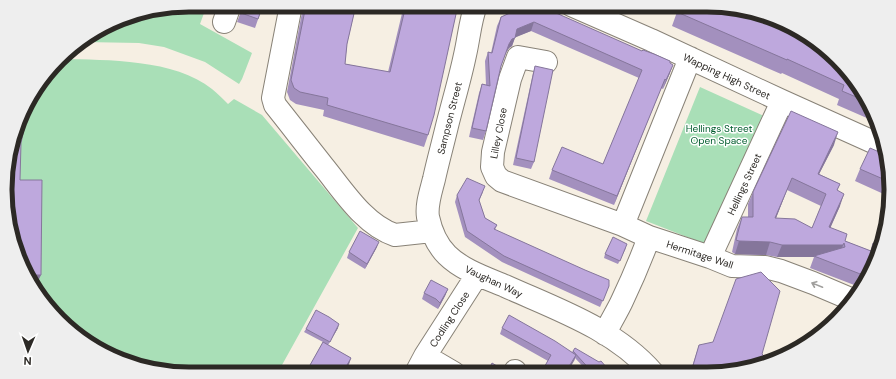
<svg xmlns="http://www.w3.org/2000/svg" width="896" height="379" viewBox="0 0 896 379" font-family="'DM Sans',sans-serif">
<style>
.green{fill:#a9dfb7}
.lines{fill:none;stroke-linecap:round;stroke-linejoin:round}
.minor-casing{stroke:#888277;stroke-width:24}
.minor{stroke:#fff;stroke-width:22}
.wall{fill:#a390be;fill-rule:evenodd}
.shaded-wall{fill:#85769b}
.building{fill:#bea8dd;stroke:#85769b;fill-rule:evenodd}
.oneway{stroke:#a09f9d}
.labels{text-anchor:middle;stroke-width:3;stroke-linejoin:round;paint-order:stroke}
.street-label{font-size:10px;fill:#2c2925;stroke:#fff}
.park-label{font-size:10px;fill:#025d2e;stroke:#fff}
.rim{fill:none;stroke:#2c2925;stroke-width:5}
</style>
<rect width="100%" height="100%" fill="#f6efe3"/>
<!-- green -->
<path class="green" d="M189 5H207L200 24 252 53 242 79 239 84 205 62 164 47 139 43 84 42 130 15Z
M62 59C107 60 175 59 212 89 218 94 223 99 228 104L234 99 262 115 358 228 277 374H190L130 364 68 328 30 282 9 225V154L30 97Z
M700 87 766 117 705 244 646 221Z"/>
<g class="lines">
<defs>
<path id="minor" d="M291 5 273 98 275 105C291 125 307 146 323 166 342 189 364 225 395 235L432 231
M476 5C470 21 469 38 465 55 460 79 453 102 447 126 443 143 438 161 434 179 431 191 426 205 428 217 431 231 437 245 447 255 462 270 486 278 505 286 556 309 615 329 653 373
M571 5 651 40 782 101 882 146
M224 22 230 5
M546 62 518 57 510 79 493 152 492 167 496 176 502 181 623 225 649 237 710 257 732 266 765 267 781 271 813 283 853 300
M623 225 690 58
M710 257 778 110
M605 334C610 322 617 312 622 301 632 280 641 259 649 237
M416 373 425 356
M454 373 425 356 477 275
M514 373 515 371"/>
</defs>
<!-- minor casing -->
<use href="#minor" class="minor-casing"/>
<!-- minor -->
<use href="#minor" class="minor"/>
</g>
<!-- wall -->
<path class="wall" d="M242 5H263L255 28 237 22 242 9Z
M303 5H356L347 44 345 64 388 72 404 5H458L428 135 424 147 323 116 324 110 296 104 290 100 287 92 303 7Z
M528 5 670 63V73L663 89 661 88 614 205 549 179 552 170 603 164 639 78 531 31 515 37 512 46 509 48 506 53 501 66 486 131 483 140 469 137 479 93 482 84 486 85 485 61 488 52 491 53 497 26 501 17Z
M677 12 828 51 872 108 876 122 837 105 839 99 782 73 781 74 672 26Z
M535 66 534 162 531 169 513 165 533 73Z
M834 145 819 174 840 184 837 191 840 206 830 228 845 241 871 251 881 249 862 288 810 268 814 257H777L766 255 735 254 732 252 737 229 742 217H748V204L753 192ZM787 190 821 206 812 228 776 218Z
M860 169 891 178 888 196 855 181Z
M483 192 479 201 485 218 497 225 495 230 609 286 600 307 502 262 465 237 455 202 457 195Z
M377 247 365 269 347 258 349 252Z
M626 248 618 264 604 258 605 254Z
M448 289 445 296 438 309 433 306 422 299 424 293Z
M338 328 328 345 351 358 349 364 343 374H305L323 342 304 332 306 329Z
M502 328 572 352 573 351 607 373H589L575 358 574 361H548L500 334Z
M699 345 762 354 731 372 690 373Z"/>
<!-- shaded-wall -->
<path class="shaded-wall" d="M534 22 531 31 514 38 517 29Z
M515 38 512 46 509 48 506 53 509 44 512 39Z
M70 52 67 59 52 74 38 93 31 106 33 99 40 86 54 68Z
M673 65 670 73 663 89 666 80Z
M665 79 661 88 614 205 617 196Z
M838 132 834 145 813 186 818 174Z
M792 178 787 190 771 231 775 218Z
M844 194 840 206 825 240 829 227Z
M739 241 770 242 766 255 735 254Z
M379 242 377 247 365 269 367 264Z
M782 245H843L839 258 814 256V257H777Z
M27 275H41L38 281H30Z
M448 289 445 296 438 309 440 303Z
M339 324 338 328 328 345 330 342Z
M576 355 574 361 567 373H565Z
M351 358 349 364 343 374H342Z"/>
<!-- building -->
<path class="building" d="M243 5H263L258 19 241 13Z
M306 5H356L347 44 345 64 390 72 406 5H458L434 115 428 135 327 105 328 98 300 92 294 88 291 80Z
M528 5H538L642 51 643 50 654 54 670 61V63L673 65 666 80 665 79 617 196 552 170 562 147 603 164 642 70 534 22 517 29 515 38 512 39 509 44 501 66 486 131 472 128 482 84 490 86 488 52 492 53 501 17Z
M680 5H707L766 15 828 51 868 102 842 91 844 85 787 59V60L677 12Z
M67 52H70L54 68 40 86 33 99 26 120 21 143 20 180H42L41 275H27L8 225V154L30 97Z
M535 66 553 70 534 162 516 158Z
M791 111 838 132 818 174 840 184 837 190 844 194 829 227 847 234 845 241 871 251 873 243 881 246V249L868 277 814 256 845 247 844 243 843 245H782L770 242 739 241 736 240 742 217H753V192ZM792 178 826 194 812 228 795 219 775 218Z
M870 148 884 154 891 178 890 182 860 169Z
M467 178 485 186 479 200 485 218 497 225 494 229 585 270 609 280V286L603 301 504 256 467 231 457 195Z
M360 231 379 242 367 264 349 252Z
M613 237 627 244 620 261 605 254Z
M761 272 780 291 762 354 770 362 731 372H695L692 369 699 345 713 342 736 279Z
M431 280 448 289 440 303 436 299 424 293Z
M316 310 329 317 339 324 330 342 306 329Z
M509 315 555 341 576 355 565 373H541L551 355 502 328Z
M323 342 351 358 342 374H305Z
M575 348 599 362 601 361 607 368V373H593L573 351Z
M492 363 505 371 503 373H487Z
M439 371 444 373H438Z"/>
<!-- one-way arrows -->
<defs><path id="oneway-shaft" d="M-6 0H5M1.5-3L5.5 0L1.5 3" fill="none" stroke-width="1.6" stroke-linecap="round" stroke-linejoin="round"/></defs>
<use class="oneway" href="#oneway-shaft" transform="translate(817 285) rotate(-158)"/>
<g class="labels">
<!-- street labels -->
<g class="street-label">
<text transform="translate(727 76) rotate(25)" y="4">Wapping High Street</text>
<text transform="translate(449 118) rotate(-76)" y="4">Sampson Street</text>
<text transform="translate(498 133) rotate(-79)" y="4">Lilley Close</text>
<text transform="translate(744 184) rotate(-65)" y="4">Hellings Street</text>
<text transform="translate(700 254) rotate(18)" y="4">Hermitage Wall</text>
<text transform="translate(494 281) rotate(25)" y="4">Vaughan Way</text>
<text transform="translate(449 319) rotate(-57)" y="4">Codling Close</text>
</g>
<!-- park labels -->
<g class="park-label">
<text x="719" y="132">Hellings Street<tspan x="719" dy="12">Open Space</tspan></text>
</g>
</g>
<!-- crop -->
<path d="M0 0H896V379H0ZM189 12H707A177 177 0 0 1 884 189V190A177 177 0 0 1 707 367H189A177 177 0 0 1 12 190V189A177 177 0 0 1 189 12Z" fill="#eee" fill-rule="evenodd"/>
<path class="rim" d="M189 12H707A177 177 0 0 1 884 189V190A177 177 0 0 1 707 367H189A177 177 0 0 1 12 190V189A177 177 0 0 1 189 12Z"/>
<!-- north arrow -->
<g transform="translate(28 351) rotate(182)" stroke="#ffffff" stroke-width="3" paint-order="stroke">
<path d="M0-3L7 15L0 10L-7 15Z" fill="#2c2925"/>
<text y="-6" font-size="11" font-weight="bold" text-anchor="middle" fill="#2c2925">N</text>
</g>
</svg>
